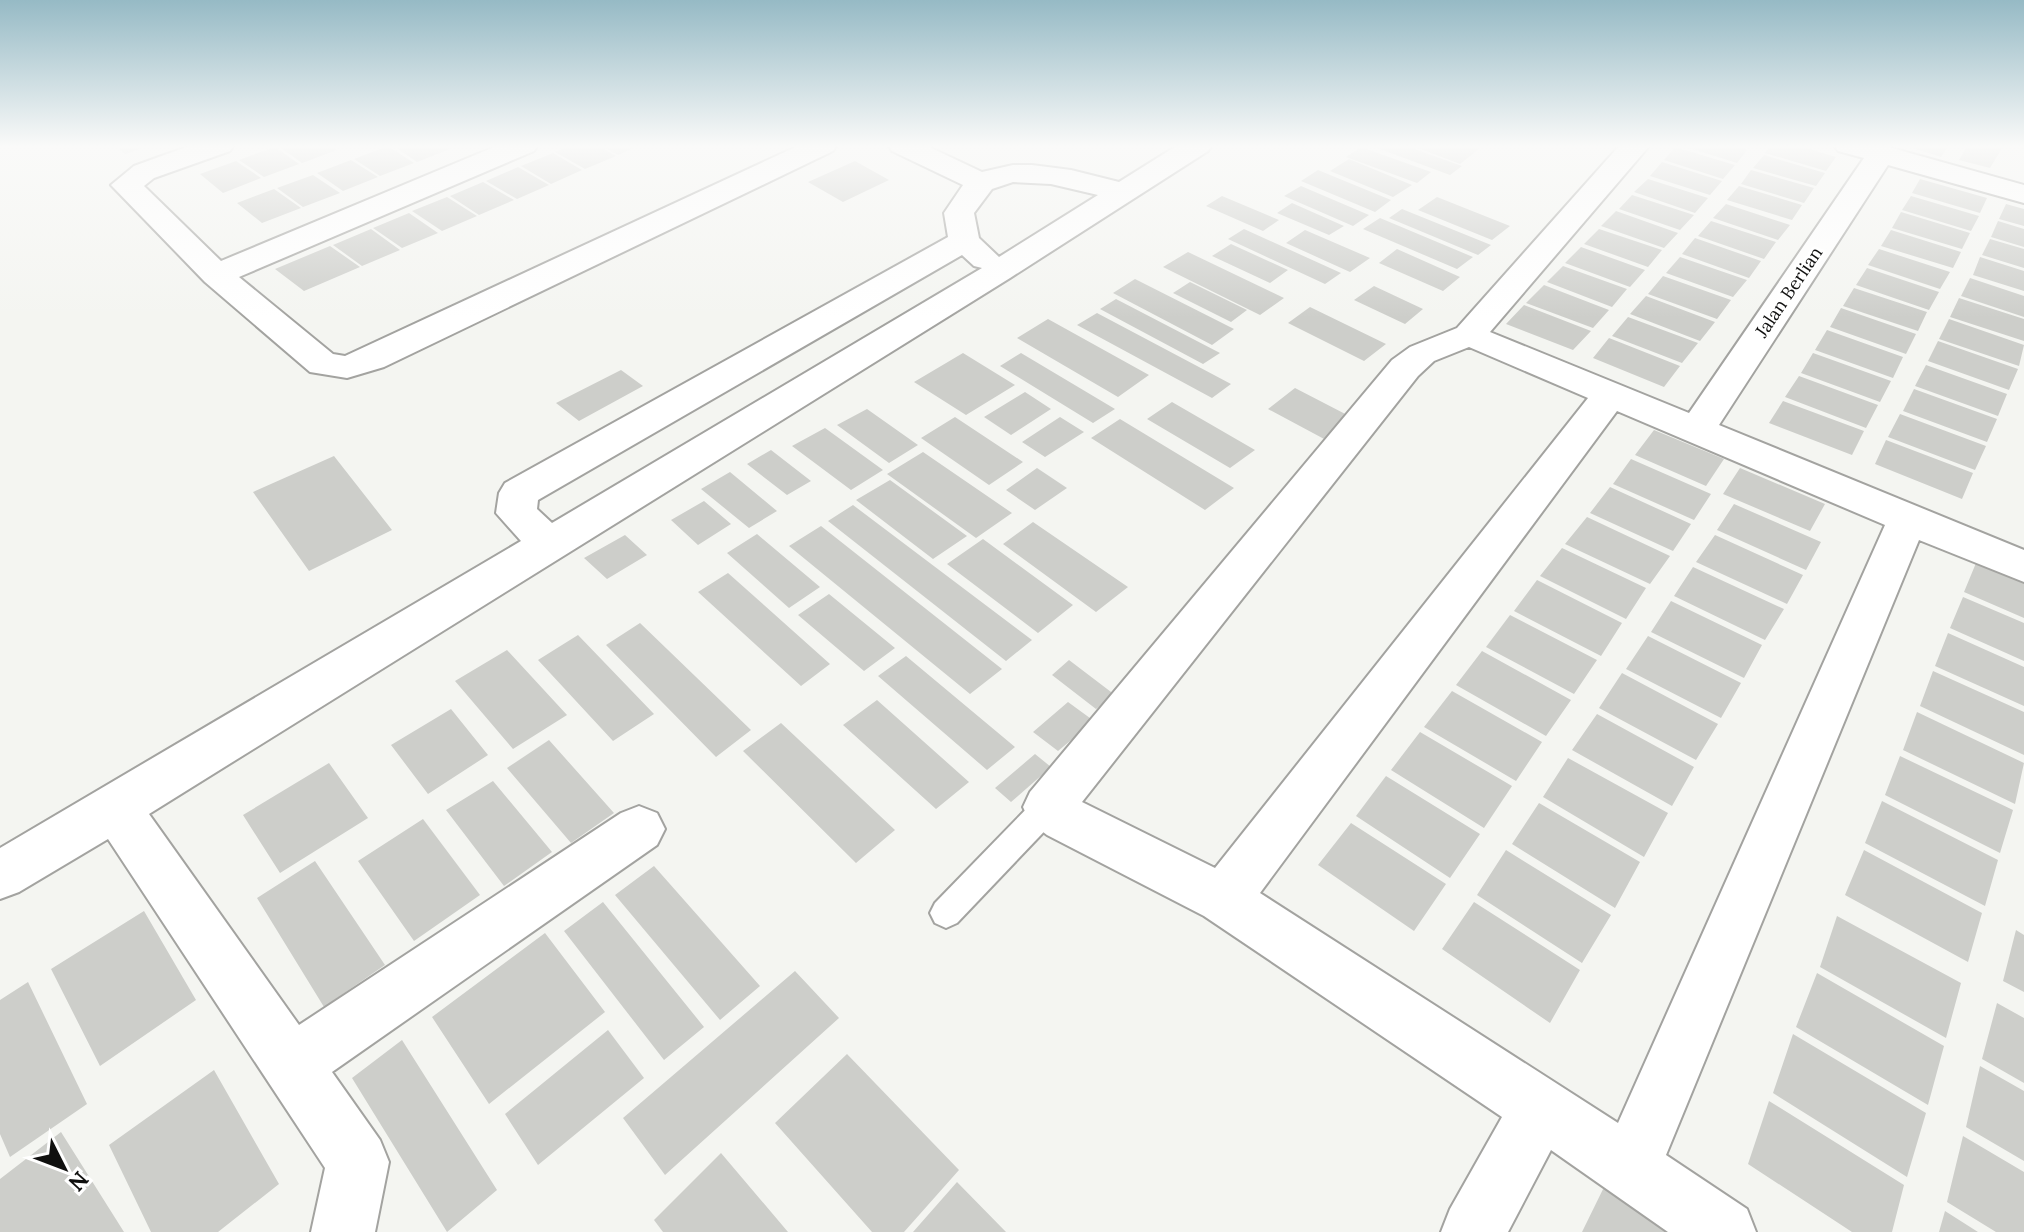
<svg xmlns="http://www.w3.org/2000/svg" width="2024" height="1232" viewBox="0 0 2024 1232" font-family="Lora,serif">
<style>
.building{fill:#cdceca}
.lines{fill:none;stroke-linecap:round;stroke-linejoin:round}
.service-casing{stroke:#a3a3a0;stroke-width:4}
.minor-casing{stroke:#a3a3a0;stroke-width:4}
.service{fill:#fff;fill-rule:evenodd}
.minor{fill:#fff;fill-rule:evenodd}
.labels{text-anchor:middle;stroke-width:6;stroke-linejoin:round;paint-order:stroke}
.far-street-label{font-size:18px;fill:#10100f;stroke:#fff}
</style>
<rect width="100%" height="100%" fill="#f4f5f1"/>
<!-- building -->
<path class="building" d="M115 145H148L149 146 125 154Z
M277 145H330L337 150 302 163Z
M392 145H445L450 149 417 162Z
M571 145H597L616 156 585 169 555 152Z
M600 145H640L618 155Z
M1369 145H1403L1462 166 1450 175Z
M1410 145H1469L1479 149 1460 164Z
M1680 145H1732L1747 150 1737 163Z
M1771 145H1796L1836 157 1826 171 1765 153Z
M1903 145H1949L1941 157Z
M1968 145H2004L1990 168 1959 160Z
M388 146 414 163 380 176 354 159Z
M275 147 299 164 264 177 239 160Z
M1361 147 1431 172 1417 183 1346 157Z
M1675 147 1735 165 1723 179 1664 160Z
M553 153 582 170 551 184 521 166Z
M1764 155 1825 173 1816 186 1753 168Z
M1349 159 1412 185 1393 197 1330 171Z
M351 160 378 177 343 191 317 173Z
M236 161 261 178 223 193 200 174Z
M855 161 889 180 843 202 808 182Z
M1662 162 1722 181 1710 195 1650 176Z
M518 167 549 185 517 199 486 181Z
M1318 170 1391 200 1375 212 1301 181Z
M1751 170 1814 188 1804 203 1741 184Z
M313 175 340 193 303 207 277 188Z
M1648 179 1708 198 1695 213 1634 192Z
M1920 179 1987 198 1980 213 1912 193Z
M483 182 514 200 479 215 450 196Z
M1301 186 1369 215 1353 226 1284 196Z
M1739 186 1802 205 1792 220 1727 200Z
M274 189 301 208 262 223 237 203Z
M1632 195 1694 215 1680 230 1619 209Z
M1222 196 1279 220 1263 231 1206 206Z
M1911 196 1979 216 1971 231 1902 210Z
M447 197 477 216 442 231 412 211Z
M1437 197 1510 226 1492 240 1418 210Z
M1292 203 1344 226 1329 235 1277 213Z
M1726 204 1790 225 1778 240 1713 218Z
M2006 204 2024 209V226L1999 219Z
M1402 209 1491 245 1478 255 1389 218Z
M1616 211 1678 233 1664 248 1601 226Z
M1901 212 1970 233 1962 249 1892 228Z
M409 213 438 233 402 248 373 228Z
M1380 218 1473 257 1457 269 1363 229Z
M1711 221 1776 242 1764 259 1698 236Z
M1998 221 2024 229V247L1991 237Z
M371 229 400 250 362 266 333 245Z
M1244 229 1341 273 1325 284 1228 239Z
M1599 229 1662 250 1648 267 1584 244Z
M1305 230 1370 258 1350 272 1286 243Z
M1891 230 1961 252 1953 268 1881 246Z
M1695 238 1761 261 1749 278 1682 254Z
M1990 239 2024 249V268L1982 255Z
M1231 244 1288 270 1270 283 1212 256Z
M330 246 360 267 304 291 275 269Z
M1581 247 1645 270 1630 287 1565 263Z
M1397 249 1460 277 1443 291 1379 263Z
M1879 249 1950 272 1940 289 1868 265Z
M1188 252 1284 298 1260 315 1163 267Z
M1680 257 1747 280 1733 297 1666 273Z
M1980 257 2024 271V291L1973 275Z
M1563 266 1627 289 1612 307 1547 282Z
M1867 268 1939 292 1929 310 1856 285Z
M1663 276 1731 300 1717 319 1648 294Z
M1970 278 2024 296V317L1961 296Z
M1135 279 1234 329 1212 345 1113 293Z
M1190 282 1247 310 1231 322 1173 293Z
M1544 285 1609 310 1593 328 1526 303Z
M1374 286 1423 309 1405 324 1354 300Z
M1854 288 1927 312 1918 331 1843 306Z
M1646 296 1715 322 1700 341 1630 314Z
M1959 298 2024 319V341L1950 317Z
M1116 299 1220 353 1203 364 1100 309Z
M1524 305 1591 331 1573 350 1506 324Z
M1310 307 1386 344 1364 361 1288 323Z
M1841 308 1916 334 1906 354 1830 327Z
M1097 313 1231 384 1212 398 1077 325Z
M1628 317 1698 343 1682 363 1612 336Z
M1048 319 1149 375 1118 397 1017 338Z
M1949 319 2024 345 2019 366 1939 339Z
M1827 330 1903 357 1893 378 1815 350Z
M1609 338 1680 366 1664 387 1593 358Z
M1938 341 2018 369 2009 390 1928 361Z
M963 353 1015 385 966 415 914 382Z
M1021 353 1115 409 1093 423 1000 366Z
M1813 353 1891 381 1880 402 1801 373Z
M1926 365 2007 394 1998 416 1915 386Z
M621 370 643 386 579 421 556 403Z
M1799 376 1878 405 1866 428 1785 397Z
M1295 388 1353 418 1326 440 1268 409Z
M1914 389 1997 419 1987 442 1903 411Z
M1025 392 1051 409 1011 435 984 417Z
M1783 401 1864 431 1852 455 1769 423Z
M1172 402 1255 450 1230 468 1147 419Z
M867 409 918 445 889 463 837 425Z
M1900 414 1986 446 1975 470 1888 437Z
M955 417 1023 462 989 485 921 438Z
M1060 417 1084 432 1045 457 1022 442Z
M1120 419 1234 488 1205 510 1091 438Z
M825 428 883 470 851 490 792 446Z
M1654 430 1724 459 1706 486 1635 455Z
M1886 440 1973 473 1962 499 1875 464Z
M771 450 811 481 787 495 747 464Z
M923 452 1012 513 976 538 887 474Z
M334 456 392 530 309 571 253 492Z
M1631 459 1711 494 1694 520 1613 484Z
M1037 468 1067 488 1035 510 1006 490Z
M1740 468 1825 504 1810 531 1723 494Z
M730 472 777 511 749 528 701 489Z
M890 480 967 536 933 559 856 500Z
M1610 487 1691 524 1673 551 1590 513Z
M704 501 731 524 698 545 671 520Z
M1734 504 1821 542 1806 570 1717 530Z
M853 505 1032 640 1006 661 828 521Z
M1587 517 1670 556 1650 584 1565 544Z
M1033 522 1128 587 1096 612 1003 544Z
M821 526 1002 669 970 694 789 546Z
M757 534 820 587 789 608 727 553Z
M625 535 647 555 607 579 584 558Z
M1715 535 1803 575 1787 604 1696 562Z
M983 539 1073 605 1038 633 947 564Z
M1562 548 1646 588 1626 619 1540 576Z
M1976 563 2024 583V618L1964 592Z
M1693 567 1784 609 1765 640 1674 596Z
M728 573 830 664 801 686 698 592Z
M1537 580 1622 623 1601 656 1514 611Z
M829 594 895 648 864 671 798 615Z
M1963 597 2024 623V661L1950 628Z
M1671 601 1762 645 1744 678 1651 632Z
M1510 615 1597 660 1574 694 1486 647Z
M640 623 751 730 716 757 606 645Z
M1948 633 2024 667V706L1935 666Z
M578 635 654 714 613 741 538 660Z
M1648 636 1741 683 1721 718 1626 669Z
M507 650 567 715 513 749 455 681Z
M1482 651 1571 700 1546 736 1456 685Z
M906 656 1015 747 987 770 878 676Z
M1069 660 1115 695 1096 709 1052 675Z
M1933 671 2024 712V755L1920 706Z
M1622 673 1718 724 1696 760 1599 708Z
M1452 691 1542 742 1516 781 1424 727Z
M877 700 969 782 936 809 843 725Z
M1068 702 1094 721 1058 751 1033 732Z
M451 709 488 755 428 794 391 745Z
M1917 712 2024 763 2015 804 1903 750Z
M1597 714 1694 767 1672 806 1572 750Z
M781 723 895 830 856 863 743 751Z
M1420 732 1512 786 1484 828 1391 770Z
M549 740 614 813 571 843 507 768Z
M1035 754 1051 767 1011 802 995 788Z
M1900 756 2013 810 2000 853 1885 795Z
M1568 758 1668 813 1644 857 1543 797Z
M329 763 368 818 280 873 243 815Z
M1386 776 1480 834 1450 878 1356 816Z
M493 781 552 852 504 886 446 810Z
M1882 801 1998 860 1985 906 1865 843Z
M1539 803 1640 862 1615 908 1512 844Z
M423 819 480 895 414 941 358 861Z
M1351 823 1446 884 1414 931 1318 865Z
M1506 850 1611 915 1582 963 1477 895Z
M1864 850 1982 913 1968 962 1845 895Z
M315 861 385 965 324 1007 257 898Z
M654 866 760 986 720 1020 615 895Z
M603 902 704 1027 664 1060 564 931Z
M1474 902 1580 970 1550 1023 1442 949Z
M144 911 196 1000 100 1066 51 969Z
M1837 916 1961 983 1946 1038 1820 967Z
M2016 930 2024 935V992L2003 981Z
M545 933 605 1012 489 1104 432 1017Z
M795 971 839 1018 665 1175 623 1118Z
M1817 973 1944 1046 1928 1105 1796 1027Z
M28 982 87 1104 10 1157 0 1134V1000Z
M1997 1003 2024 1018V1083L1982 1059Z
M608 1030 644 1078 538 1165 505 1114Z
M1793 1034 1926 1113 1907 1177 1773 1093Z
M402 1040 497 1190 447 1232 352 1078Z
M847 1054 959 1170 904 1232H872L775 1123Z
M1980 1066 2024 1091V1161L1966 1127Z
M214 1070 279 1184 218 1232H151L109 1145Z
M1769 1101 1904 1185 1892 1232H1852L1748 1164Z
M61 1132 124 1232H0V1179Z
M1963 1136 2024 1172V1232H1996L1947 1202Z
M721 1153 788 1232H663L654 1220Z
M1608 1179 1682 1232H1582Z
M957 1182 1006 1232H913Z
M1945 1211 1978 1232H1939Z"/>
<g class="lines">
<defs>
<path id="service" d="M1048 794 1059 798 1063 807 1059 816 957 923 946 928 935 923 930 913 935 903 1037 798Z"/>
<path id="minor" d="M192 145H234L230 151 154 178 144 186 221 261 499 145H538L534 151 239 277 333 354 345 356 800 145H837L833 151 384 367 347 378 310 372 205 282 111 185 134 166Z
M888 145H925L982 172 1013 165H1032L1071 170 1119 182 1178 145H1212L1208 151 1010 278 149 814 299 1025 621 813 639 806 657 813 665 829 657 845 332 1072 380 1140 389 1162 375 1232H311L325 1168 108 839 19 892 0 899V848L521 541 496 513 499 493 505 483 948 237 944 213 963 185 892 151ZM1013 182 1051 184 1098 195 999 257 979 238 974 213 992 189ZM962 255 974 266 982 268 552 523 537 509 538 500Z
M1620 145H1650L1490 332 1689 413 1864 158 1838 151 1834 145H1881L2024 185V203L1888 165 1719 425 2024 550V582L1919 540 1666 1155 1747 1209 1756 1232H1668L1551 1150 1508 1232H1441L1450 1209 1502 1117 1204 916 1047 835 1030 822 1023 807 1030 792 1392 360 1410 347 1457 328ZM1469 347 1588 398 1215 868 1082 802 1418 376 1434 361ZM1617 411 1885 525 1618 1123 1260 893Z"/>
</defs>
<!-- service casing -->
<use href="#service" class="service-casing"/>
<!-- minor casing -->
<use href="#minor" class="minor-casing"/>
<!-- service -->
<use href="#service" class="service"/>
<!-- minor -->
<use href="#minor" class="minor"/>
</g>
<!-- sky -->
<linearGradient id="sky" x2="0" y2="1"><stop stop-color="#96bac5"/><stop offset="0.46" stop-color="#fafaf9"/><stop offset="1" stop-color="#fafaf9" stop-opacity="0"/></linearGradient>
<rect width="2024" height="318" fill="url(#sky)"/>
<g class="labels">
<!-- far-street labels -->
<g class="far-street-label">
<text transform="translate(1789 292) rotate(-56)" y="6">Jalan Berlian</text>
</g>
</g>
<!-- north arrow -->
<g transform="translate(64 1168) rotate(132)" stroke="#ffffff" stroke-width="6" paint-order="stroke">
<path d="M0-6L14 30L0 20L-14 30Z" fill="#10100f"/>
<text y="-12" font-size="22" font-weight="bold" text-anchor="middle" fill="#10100f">N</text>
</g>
</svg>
